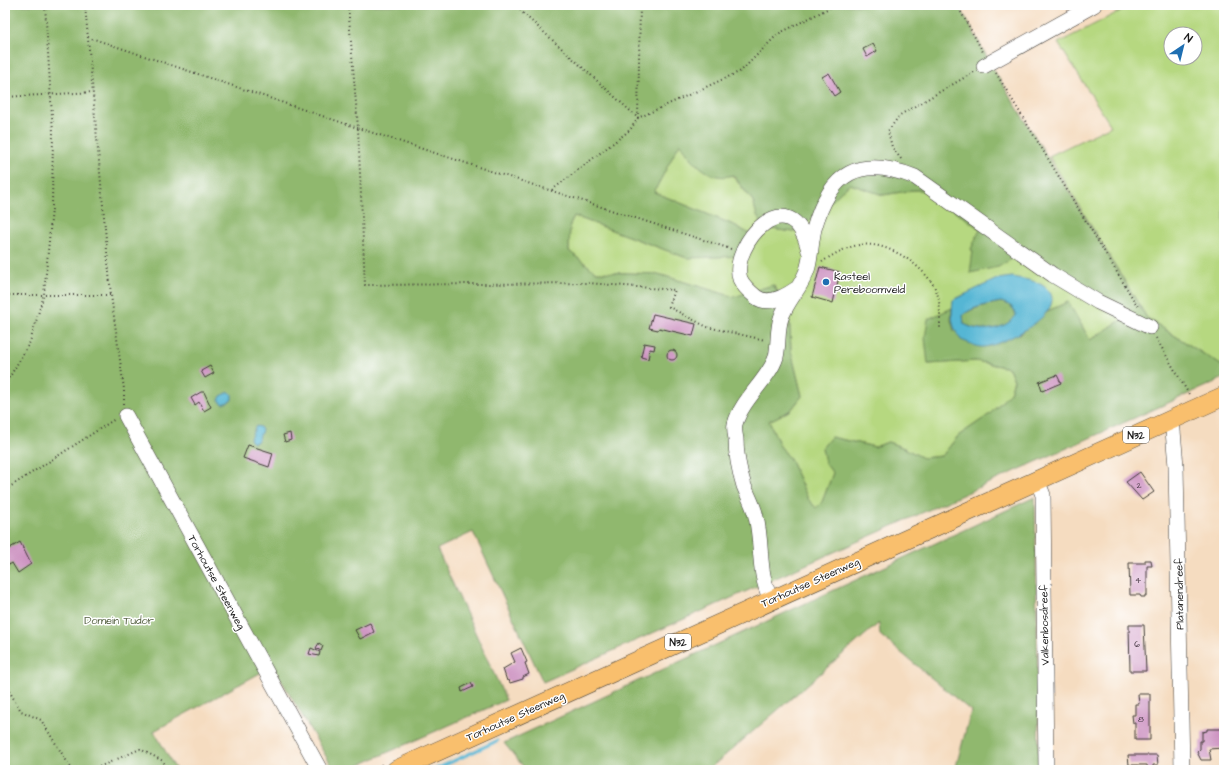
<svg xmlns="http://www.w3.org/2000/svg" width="1229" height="775" viewBox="0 0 1229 775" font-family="'Architects Daughter',sans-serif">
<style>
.green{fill:#b6d880;stroke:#697a4e;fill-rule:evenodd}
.forest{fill:#90b86e;stroke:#566a45;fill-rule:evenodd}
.water{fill:#55b6d4;stroke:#386978;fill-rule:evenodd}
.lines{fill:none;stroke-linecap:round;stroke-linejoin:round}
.stream{stroke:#55b6d4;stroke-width:3.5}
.building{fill:#ce94c2}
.minor-casing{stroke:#3d3935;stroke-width:16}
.major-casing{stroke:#3d3935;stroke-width:20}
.path{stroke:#3d3935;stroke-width:2;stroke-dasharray:1 3;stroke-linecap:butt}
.minor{stroke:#fff;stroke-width:15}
.major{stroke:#f9bf6d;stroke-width:19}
.poi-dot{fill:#1f6fb2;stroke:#fff;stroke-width:1.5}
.labels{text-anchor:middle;stroke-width:3;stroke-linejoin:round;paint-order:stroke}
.number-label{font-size:9px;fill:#483a46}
.shield{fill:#fff;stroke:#606060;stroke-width:1}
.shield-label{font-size:10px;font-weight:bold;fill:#1c1c1c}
.poi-label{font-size:11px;fill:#1c1c1c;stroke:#fff;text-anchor:start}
.street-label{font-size:11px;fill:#1c1c1c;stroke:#fff}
.park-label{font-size:11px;fill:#525e3f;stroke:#fff}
</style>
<rect width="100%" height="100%" fill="#fff"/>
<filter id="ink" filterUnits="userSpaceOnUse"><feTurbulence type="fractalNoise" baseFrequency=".025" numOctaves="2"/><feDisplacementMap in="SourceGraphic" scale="8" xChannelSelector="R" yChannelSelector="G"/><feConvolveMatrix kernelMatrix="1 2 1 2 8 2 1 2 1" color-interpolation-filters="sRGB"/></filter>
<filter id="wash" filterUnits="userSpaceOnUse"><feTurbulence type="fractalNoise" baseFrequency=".012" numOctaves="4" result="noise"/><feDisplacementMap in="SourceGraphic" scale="16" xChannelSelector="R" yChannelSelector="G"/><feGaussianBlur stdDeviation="0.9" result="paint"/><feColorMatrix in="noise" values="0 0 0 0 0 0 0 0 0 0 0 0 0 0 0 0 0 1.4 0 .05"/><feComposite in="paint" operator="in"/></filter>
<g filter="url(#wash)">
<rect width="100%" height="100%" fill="#f5dcc0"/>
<!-- green -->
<path class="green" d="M1132 5H1224V367L1147 318 1049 156 1111 126 1058 43ZM1171 34H1195V58H1171Z
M680 142 697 165 732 175 753 201 755 208 765 228 794 232 850 184 883 195 914 190H925L981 229 971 250 998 267 1015 257 1123 319 1090 340 1068 302 928 364 976 361 1009 368 1014 380 1010 393 990 414 958 436 942 456 923 458 904 448 888 442 875 447 831 437 825 463 833 473 822 502 816 508 808 499 790 459 780 446 769 421 791 410 802 396 791 351 789 310 774 285 734 297 658 274 596 272 569 251 570 224 574 216 687 258 756 238 736 226 654 192Z"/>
<!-- forest -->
<path class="forest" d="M5 5H959L995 72 1147 318 1224 367V378L543 682 473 532 437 549 506 700 348 770H334L273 666 154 731 176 770H5ZM680 143C692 160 709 183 733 175L753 201 757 216 764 228 794 232C815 218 831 200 850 184L883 195 914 190H925L980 229 971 249 973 251 970 273 998 267 1015 257 1123 319 1090 340 1068 302 1050 310 1020 334 954 331 951 320 952 308 928 319 925 338 928 364 976 361 1009 368 1014 380 1010 393 990 414 958 436 942 456 923 458 904 448 888 442 875 447 831 437 822 448 825 463 833 473 822 502 816 508 808 499 790 459 780 446 769 421 791 410 802 396 791 351 789 310 773 285 734 297 658 274 596 272 569 251 570 224 574 216 687 258 748 256 756 238 736 226 654 192Z
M1001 302C1009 305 1014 306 1016 315 1005 332 981 333 964 324L963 315C974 307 987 305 1001 302Z
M1035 497 1039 770H955L971 711 880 635 879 623 708 770H526L504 743Z"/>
<!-- water -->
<path class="water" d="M1012 277C1022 279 1034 280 1042 285 1079 308 1003 345 984 347 978 348 967 342 961 340 951 325 951 318 953 300L997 279ZM1001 302C1009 305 1014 306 1016 315 1005 331 980 333 964 324L963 315C974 306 987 305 1001 302Z
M229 392 232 394V400L224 404 220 402 219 400 221 396Z
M256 426 260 427 262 430 258 441 254 443 251 441 250 438Z"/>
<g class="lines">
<!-- stream -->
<path class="stream" d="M434 770 497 741"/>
</g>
<g id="blocks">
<!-- building -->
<path class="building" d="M873 44 877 51 867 57 863 49Z
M829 73 840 92 834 96 822 77Z
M820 267 840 272 833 303 812 297Z
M653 314 696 324 693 336 659 328 658 330 649 328Z
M644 343 655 345 654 350 650 349 648 359 641 357Z
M667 355a5 5 0 1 1 10 0a5 5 0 1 1-10 0Z
M210 366 214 373 205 378 201 371Z
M1057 375 1061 383 1042 391 1039 382Z
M201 392H204L211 407 204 411 199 402 195 405 191 398Z
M290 433 291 440 285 442 283 435Z
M248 445 273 453 269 467 243 458Z
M1140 472 1154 492 1142 500 1126 482Z
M20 542 31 564 18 573 12 563 9 565 5 559V551Z
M1145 560H1151L1152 566H1147V595H1145V597H1141L1140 595H1130L1129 563H1145Z
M370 623 374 632 360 639 355 630Z
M1129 625H1144L1146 671H1130Z
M319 643 323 646 321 651 316 648Z
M311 648 320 652 319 656 309 654Z
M521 648 527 662 525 663 529 674 523 677V679L510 683 509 680 507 681 503 669 515 662 511 653Z
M471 683 473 687 462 692 461 688Z
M1138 694H1150V740H1135V723H1133L1132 715H1135V704H1139Z
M1207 729H1223V748L1209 749 1211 760H1201L1197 752 1200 749V741H1202V732L1207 731Z
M1128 755H1157L1158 765H1153V770H1148L1147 765H1129Z"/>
</g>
</g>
<g filter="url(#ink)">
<use href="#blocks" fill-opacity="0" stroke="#3d3935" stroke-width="1"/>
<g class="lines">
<defs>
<path id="minor" d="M984 66 1094 5
M796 289C786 296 768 306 756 297 750 292 743 286 740 279 729 246 791 175 809 251
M126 416 320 770
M1172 419 1176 466 1182 770
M1037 480 1043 495 1046 770
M771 600C757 571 763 545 756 517 754 506 748 496 744 486 739 470 736 455 736 439 735 434 734 428 735 424 742 399 769 379 776 357 779 344 777 330 781 318 787 300 803 286 808 267 811 255 811 242 814 229 830 172 859 155 915 177L1053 275 1098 302 1150 327"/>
<path id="major" d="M396 770 1224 396"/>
</defs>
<!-- minor casing -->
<use href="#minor" class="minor-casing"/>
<!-- major casing -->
<use href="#major" class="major-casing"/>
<!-- path -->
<path class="path" d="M85 5 111 295 124 389V404
M348 5 358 128 365 285 588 283 675 290 669 307 707 327 765 340
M514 5 638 118 640 5
M957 5 983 52
M88 37 358 128 731 249
M996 73 1138 307
M5 97 93 92
M901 159 892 147 888 131 900 115 974 72
M552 190 630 130 638 118 741 71 778 34 835 5
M822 262C832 255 846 247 859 245 887 241 920 263 934 286 941 298 940 316 940 329
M5 295H111
M1156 338 1190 396
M5 385 30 342 44 294 52 209 53 132 45 5
M5 490 115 419
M5 684 21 711 41 720 71 768 75 770
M92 770 140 749 163 761 168 770
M370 770 383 764"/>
<!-- minor -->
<use href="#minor" class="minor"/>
<!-- major -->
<use href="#major" class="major"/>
</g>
</g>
<!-- markers -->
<circle class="poi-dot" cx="826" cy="282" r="4"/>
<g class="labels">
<!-- number labels -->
<g class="number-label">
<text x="1139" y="488">2</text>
<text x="1138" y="583">4</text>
<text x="1137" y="647">6</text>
<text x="1141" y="722">8</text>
</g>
<!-- shield labels -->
<g class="shield">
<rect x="1123" y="427" width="26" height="16" rx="3"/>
<rect x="665" y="634" width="26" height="16" rx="3"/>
</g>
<g class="shield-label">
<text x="1136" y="439">N32</text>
<text x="678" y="646">N32</text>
</g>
<!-- poi labels -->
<g class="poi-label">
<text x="834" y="280">Kasteel<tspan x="834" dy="13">Pereboomveld</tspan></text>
</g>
<!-- street labels -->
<g class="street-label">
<text transform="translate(217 582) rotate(61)" y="4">Torhoutse Steenweg</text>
<text transform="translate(810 582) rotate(-24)" y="4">Torhoutse Steenweg</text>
<text transform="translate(1179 594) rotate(-91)" y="4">Platanendreef</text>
<text transform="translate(1044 625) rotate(-91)" y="4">Valkenbosdreef</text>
<text transform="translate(515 716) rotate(-24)" y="4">Torhoutse Steenweg</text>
</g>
<!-- park labels -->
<g class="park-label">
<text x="119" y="624">Domein Tudor</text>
</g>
</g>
<!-- margin -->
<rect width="1229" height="775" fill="none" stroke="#fff" stroke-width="20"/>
<!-- north arrow -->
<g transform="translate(1183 46) rotate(35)"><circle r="19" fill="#ffffff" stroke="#a4a4a4"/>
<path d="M0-3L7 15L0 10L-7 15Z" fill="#1f6fb2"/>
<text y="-6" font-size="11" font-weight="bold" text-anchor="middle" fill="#1c1c1c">N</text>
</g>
</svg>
